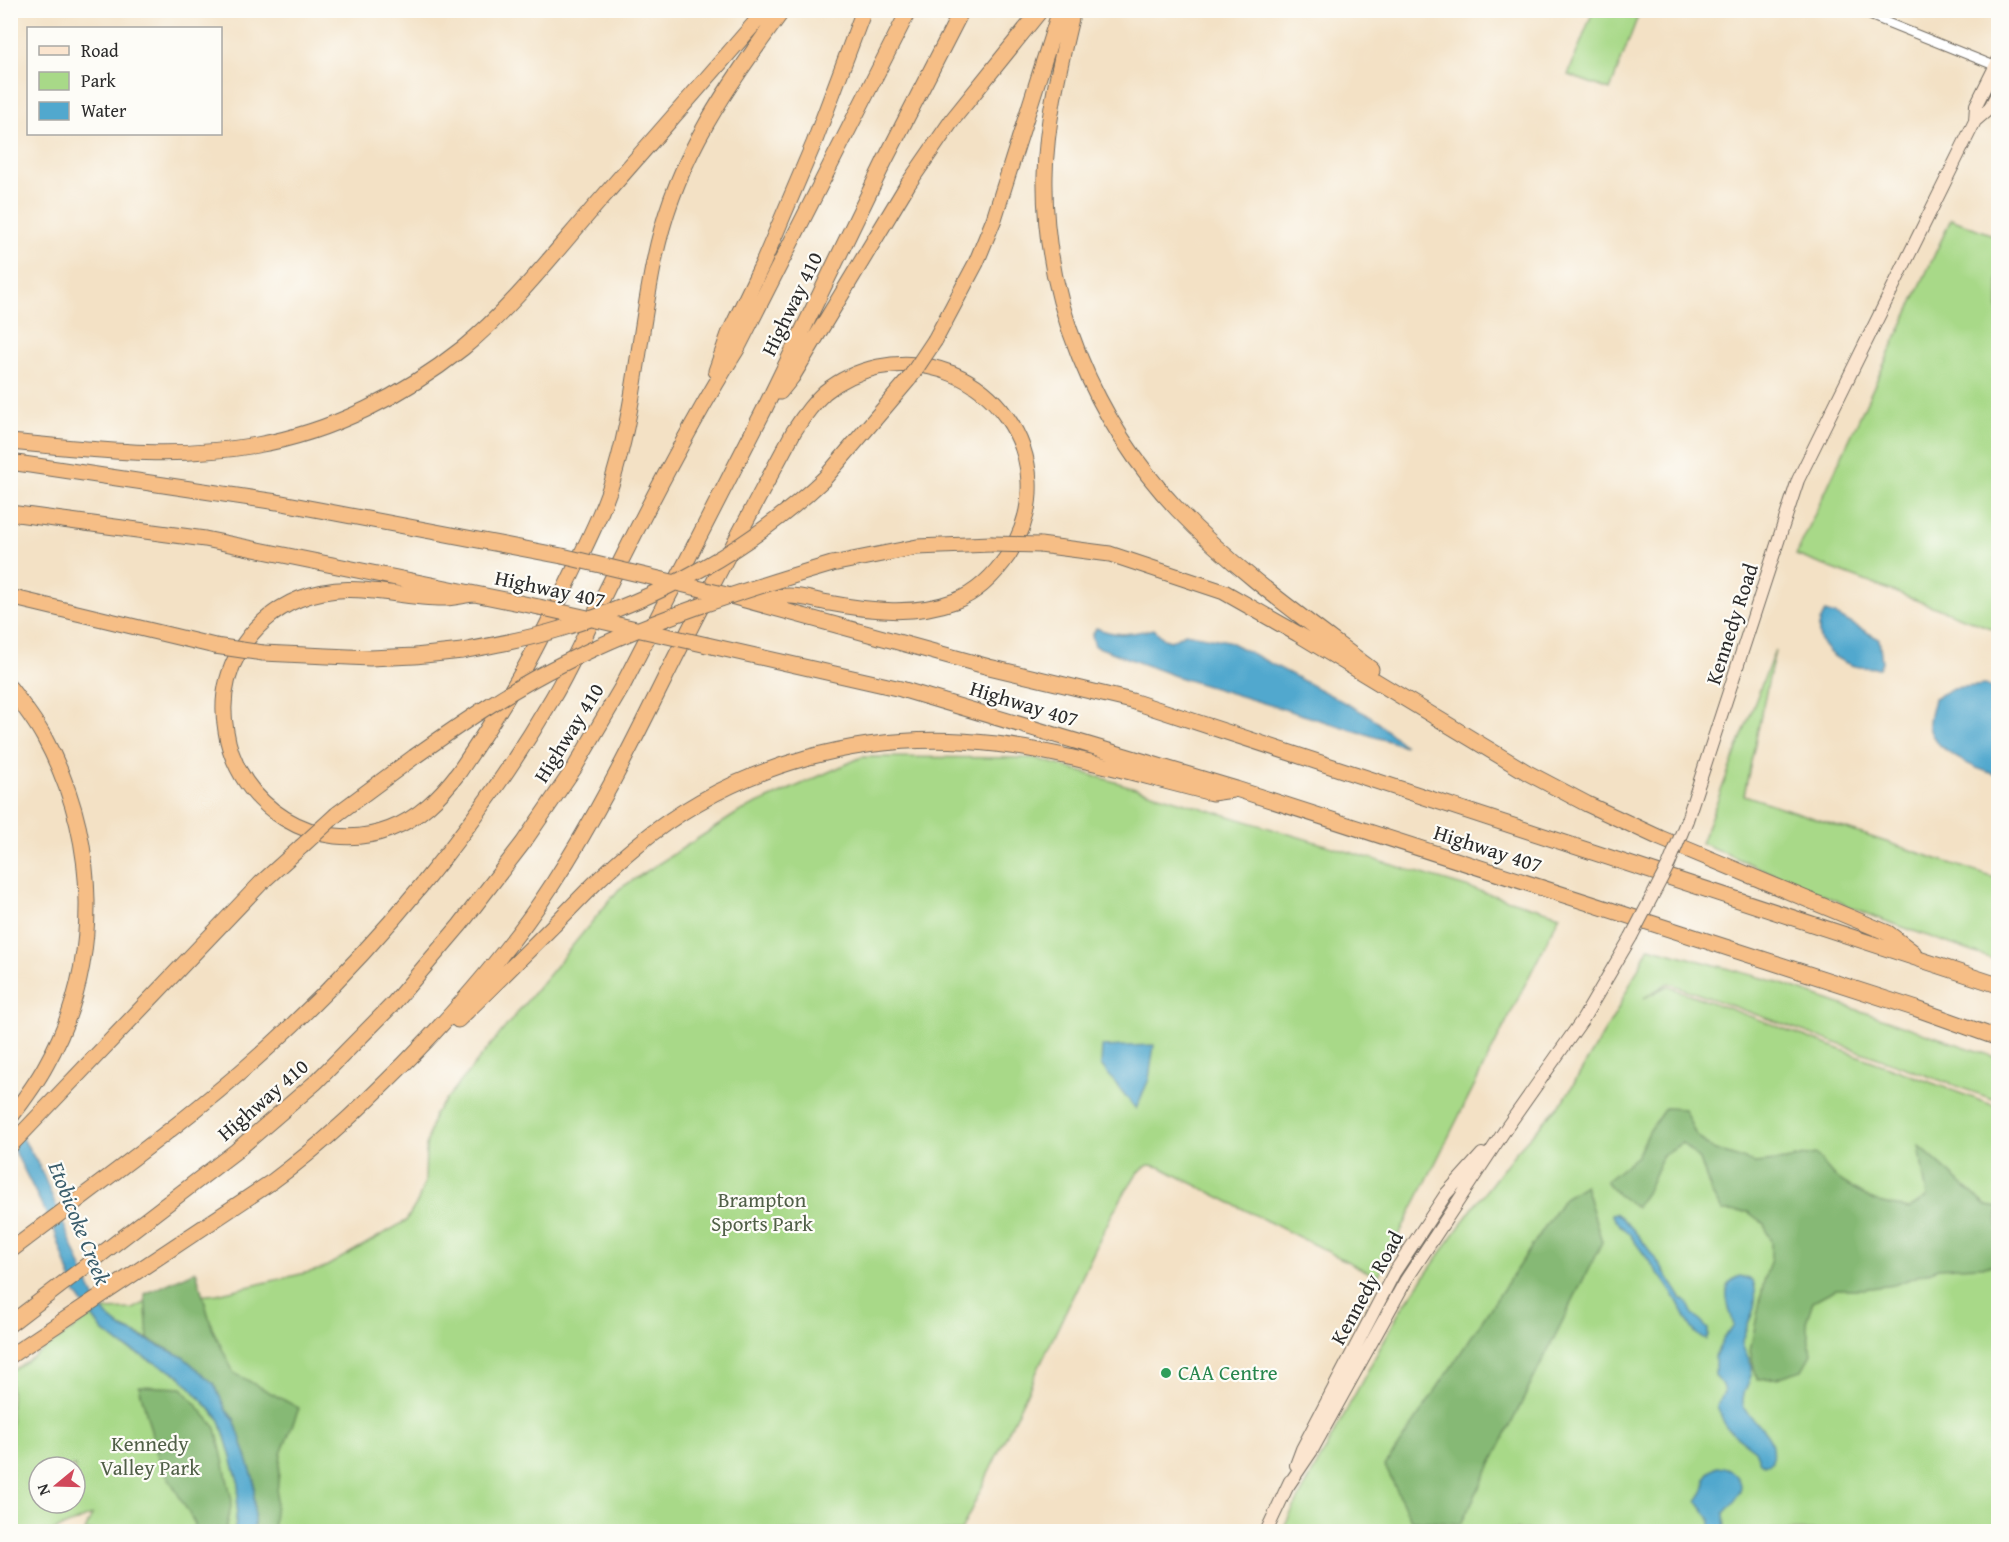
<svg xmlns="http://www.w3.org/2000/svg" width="2009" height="1542" viewBox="0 0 2009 1542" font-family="'Gentium Book Plus',serif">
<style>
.green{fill:#a8d988;stroke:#6a825a;stroke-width:1.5;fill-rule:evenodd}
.forest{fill:#86b974;stroke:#587250;stroke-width:1.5}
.water{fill:#51a8ce;stroke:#3e6a7c;stroke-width:1.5}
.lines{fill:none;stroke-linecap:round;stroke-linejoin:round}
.street-casing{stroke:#716b61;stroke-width:10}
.secondary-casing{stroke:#716b61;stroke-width:14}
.highway-casing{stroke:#716b61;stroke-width:17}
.street{stroke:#fff;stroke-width:8}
.secondary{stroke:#fbe5cf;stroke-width:12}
.highway{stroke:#f6be86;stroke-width:15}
.secondary-bridge-casing{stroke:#716b61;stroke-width:14;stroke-linecap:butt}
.highway-bridge-casing{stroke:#716b61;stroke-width:17;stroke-linecap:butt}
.secondary-bridge{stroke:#fbe5cf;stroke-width:12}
.highway-bridge{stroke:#f6be86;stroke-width:15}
.leisure-dot{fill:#2e9e5b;stroke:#fdfcf7;stroke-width:2}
.labels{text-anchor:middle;stroke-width:4.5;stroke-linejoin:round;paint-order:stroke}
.street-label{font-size:21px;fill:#2b2b2b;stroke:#fdfcf7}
.park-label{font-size:21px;fill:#505f47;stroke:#fdfcf7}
.leisure-label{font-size:21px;fill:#27864d;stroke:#fdfcf7;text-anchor:start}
.water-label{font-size:22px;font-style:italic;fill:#3a5d6c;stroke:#fdfcf7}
</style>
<rect width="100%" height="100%" fill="#fdfcf7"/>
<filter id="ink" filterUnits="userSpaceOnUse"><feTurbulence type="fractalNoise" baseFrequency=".0167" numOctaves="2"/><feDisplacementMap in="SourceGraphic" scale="12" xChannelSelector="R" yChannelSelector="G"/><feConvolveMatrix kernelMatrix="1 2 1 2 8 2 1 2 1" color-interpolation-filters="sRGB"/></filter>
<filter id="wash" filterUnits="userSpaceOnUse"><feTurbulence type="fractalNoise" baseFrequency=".008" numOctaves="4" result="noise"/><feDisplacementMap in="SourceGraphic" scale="24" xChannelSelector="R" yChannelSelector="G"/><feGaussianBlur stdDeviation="1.35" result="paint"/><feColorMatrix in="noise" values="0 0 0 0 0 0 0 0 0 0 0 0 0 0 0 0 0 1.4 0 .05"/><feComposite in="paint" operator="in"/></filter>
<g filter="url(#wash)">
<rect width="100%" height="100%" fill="#f3e1c5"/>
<!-- green -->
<path class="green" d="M1593 11H1640L1610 90 1568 75Z
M1951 219 1998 237V631L1796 555Z
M1775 650 1744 795 1998 879V961L1877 918 1701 843Z
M862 757 1035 758 1560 915 1378 1277 1160 1167C1159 1167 1151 1165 1150 1165 1137 1166 1118 1205 1111 1216L961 1531H254V1480L234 1419 226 1410 214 1384 148 1339 122 1328 107 1316 102 1310 133 1309 166 1292 171 1299 217 1294 322 1269 406 1221 418 1201 425 1181 426 1146 434 1114 619 889 739 812Z
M1649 947 1770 980 1998 1058V1101L1668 983 1644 998 1667 986 1998 1107V1531L1282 1530 1400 1311 1469 1213 1515 1153 1564 1100 1614 1016Z
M92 1316 103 1331 121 1345 179 1375 220 1420 239 1484 235 1531H85L92 1515 53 1531 11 1532V1372ZM39 1467H75V1503H39Z"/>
<!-- forest -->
<path class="forest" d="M1665 1108 1684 1109 1695 1133 1710 1148 1724 1153 1755 1163 1785 1160 1815 1154 1836 1178 1874 1201 1909 1209 1927 1197 1919 1146 1987 1206 1998 1208V1265L1939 1268 1894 1285 1863 1289H1836L1813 1301 1806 1322 1811 1354 1802 1370 1777 1378 1757 1379 1750 1351 1764 1281 1771 1259V1242L1764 1224 1748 1212 1722 1211 1712 1194 1700 1160 1682 1143 1663 1155 1646 1193 1636 1207 1618 1195 1606 1181 1637 1156 1650 1130Z
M1585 1185 1602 1242 1461 1524 1411 1520 1385 1466 1564 1198Z
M196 1271 212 1328 234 1373 299 1408 281 1454 273 1531H254V1480L234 1419 226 1410 214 1384 183 1357 148 1339 145 1294Z
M139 1386 182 1388 216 1428 232 1501 226 1531H192L195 1524 159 1461Z"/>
<!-- water -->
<path class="water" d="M1825 612 1838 616 1879 639 1882 662 1879 668C1871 667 1862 668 1854 666 1829 658 1808 638 1825 612Z
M1096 628C1121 638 1130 633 1154 629L1164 639 1171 641 1185 633 1228 641 1370 716 1405 746 1178 677 1095 646 1092 636Z
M1985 685 1998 691V775C1977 770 1932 750 1929 726 1928 718 1933 706 1934 698L1953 688Z
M1154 1045 1149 1079 1136 1109 1101 1065 1102 1047Z
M10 1117 40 1167 95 1300 107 1316 122 1328 183 1357 214 1384 226 1410 234 1419 254 1480V1531H235L239 1484 220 1420 179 1375 121 1345 103 1331 76 1294 54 1229 11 1144Z
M1615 1213C1635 1225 1668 1277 1681 1298L1687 1302 1693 1314 1708 1329V1335L1706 1340C1691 1335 1684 1312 1676 1299 1662 1277 1645 1256 1630 1235 1624 1228 1615 1223 1611 1214Z
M1740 1276 1753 1280C1758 1296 1755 1309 1748 1324 1746 1330 1743 1336 1742 1342 1742 1351 1751 1358 1752 1367 1753 1380 1742 1390 1743 1402 1744 1423 1777 1424 1772 1461 1768 1465 1765 1465 1760 1462L1755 1450 1727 1429 1717 1407 1724 1392 1722 1385 1715 1375V1357L1724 1337 1731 1330 1734 1325C1730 1309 1717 1284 1740 1276Z
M1717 1467C1733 1468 1748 1481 1737 1497 1734 1503 1729 1508 1724 1513L1725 1531H1711V1520L1697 1501C1699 1498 1701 1495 1703 1492 1709 1481 1699 1478 1717 1467Z"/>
</g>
<g filter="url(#ink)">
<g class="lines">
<defs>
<path id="street" d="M1856 10 1998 67"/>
<path id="secondary" d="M1975 121 1989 109 1998 92
M1687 820 1798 480 1975 121 1976 105 1998 61
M1296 1465 1302 1449 1394 1273 1446 1194 1482 1154
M1288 1486 1311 1452 1406 1280 1507 1127 1583 1019 1631 937
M1266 1532 1290 1481"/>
<path id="highway" d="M1073 10C1060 65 1046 120 1045 176 1043 299 1094 421 1178 510 1235 570 1305 619 1371 669
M935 340 976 263 994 219 1060 10
M716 371 729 334 763 263 814 143 864 10
M780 392 792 377 908 184 953 119 1040 11
M10 442C96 450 171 460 257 445 332 432 404 395 463 348 515 305 558 248 603 197 657 135 712 73 766 10
M10 462 277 502 562 556
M824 479 909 379
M10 513 205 539 539 607
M1040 545 1110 554 1224 592 1298 634 1528 773 1587 804 1660 838 1888 933 1913 952
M832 564 917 547 991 544
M474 594C464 595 453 598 443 598 391 598 351 578 299 599 274 609 252 629 239 652 225 677 221 704 226 731 237 806 317 857 390 829 419 818 440 797 459 772 482 738 504 704 524 669 541 639 556 607 571 576 587 542 605 508 615 472 637 398 640 319 658 244 680 151 728 86 783 10
M727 595 989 667 1132 701 1998 985
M10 597 215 646
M707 645 901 689 1236 789 1917 1009 1998 1038
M263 653 370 658 415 656 462 651
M10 688C22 704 35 720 44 737 99 838 103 964 46 1065 36 1084 23 1101 10 1118
M337 814 414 757
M458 1020C492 987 525 954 558 921 583 895 608 869 636 846 736 763 869 728 996 744 1068 753 1142 776 1212 793L1233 790
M10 1146 261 883 301 847
M10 1251C98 1184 189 1120 270 1046 377 948 479 824 552 699 574 662 591 621 610 583 649 504 690 424 737 349L909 10
M10 1324 236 1151 316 1082 392 1005 460 925 523 843 575 767 622 687 764 410 885 160 962 10
M10 1356 273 1181C322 1145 361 1107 404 1064 458 1009 510 950 552 885 595 819 630 749 665 678 706 595 750 513 794 431 803 417 813 403 825 392 840 380 860 371 878 367 986 345 1069 460 1009 554 996 573 977 593 955 601 914 616 871 611 829 603 817 601 802 596 789 596 778 596 764 600 753 602"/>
</defs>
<!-- street casing -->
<use href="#street" class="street-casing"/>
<!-- secondary casing -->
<use href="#secondary" class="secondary-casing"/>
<!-- highway casing -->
<use href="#highway" class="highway-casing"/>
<!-- street -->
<use href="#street" class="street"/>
<!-- secondary -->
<use href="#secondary" class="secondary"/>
<!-- highway -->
<use href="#highway" class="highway"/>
<defs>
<path id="secondary-bridge" d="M1631 937 1669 864 1687 820"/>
<path id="highway-bridge" d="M909 379 935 340
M991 544 1040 545
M562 556 727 595
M539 607 707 645
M215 646 263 653
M462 651C495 645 528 639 560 629 658 599 750 549 824 479
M414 757C462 723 511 689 564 663 649 620 741 591 832 564
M301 847 337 814"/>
</defs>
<!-- secondary-bridge casing -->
<use href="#secondary-bridge" class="secondary-bridge-casing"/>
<!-- highway-bridge casing -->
<use href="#highway-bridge" class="highway-bridge-casing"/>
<!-- secondary-bridge -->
<use href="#secondary-bridge" class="secondary-bridge"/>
<!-- highway-bridge -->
<use href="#highway-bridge" class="highway-bridge"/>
</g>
</g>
<!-- markers -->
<circle class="leisure-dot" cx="1166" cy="1373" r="6"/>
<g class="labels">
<!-- street labels -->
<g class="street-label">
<text transform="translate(792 304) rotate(-64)" y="7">Highway 410</text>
<text transform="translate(550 589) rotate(12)" y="7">Highway 407</text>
<text transform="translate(1732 624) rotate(-72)" y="7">Kennedy Road</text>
<text transform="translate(1024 704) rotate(17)" y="7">Highway 407</text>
<text transform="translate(569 733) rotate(-58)" y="7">Highway 410</text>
<text transform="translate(1488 849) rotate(18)" y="7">Highway 407</text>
<text transform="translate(263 1100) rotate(-41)" y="7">Highway 410</text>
<text transform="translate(1367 1288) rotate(-61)" y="7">Kennedy Road</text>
</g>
<!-- park labels -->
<g class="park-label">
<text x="762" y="1207">Brampton<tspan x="762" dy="24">Sports Park</tspan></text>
<text x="150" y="1451">Kennedy<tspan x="150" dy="24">Valley Park</tspan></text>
</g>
<!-- leisure labels -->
<g class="leisure-label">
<text x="1178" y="1380">CAA Centre</text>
</g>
<!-- water labels -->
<g class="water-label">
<text transform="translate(80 1223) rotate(68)" y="8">Etobicoke Creek</text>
</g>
</g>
<!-- margin -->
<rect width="2009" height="1542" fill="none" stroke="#fdfcf7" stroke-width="36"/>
<!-- legend -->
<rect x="27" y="27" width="195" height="108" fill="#fdfcf7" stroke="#a9a8a5" stroke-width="1.5"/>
<rect x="39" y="46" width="30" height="9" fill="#fbe5cf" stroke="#a9a8a5" stroke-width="1.5"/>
<text x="81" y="57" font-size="18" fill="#2b2b2b">Road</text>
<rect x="39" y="72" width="30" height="18" fill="#a8d988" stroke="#a9a8a5" stroke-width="1.5"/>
<text x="81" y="87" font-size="18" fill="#2b2b2b">Park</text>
<rect x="39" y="102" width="30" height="18" fill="#51a8ce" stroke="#a9a8a5" stroke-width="1.5"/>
<text x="81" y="117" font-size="18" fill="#2b2b2b">Water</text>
<!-- north arrow -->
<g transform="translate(57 1485) rotate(251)"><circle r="28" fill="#fdfcf7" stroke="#a9a8a5" stroke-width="1.5"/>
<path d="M0-4.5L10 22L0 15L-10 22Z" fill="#d1495b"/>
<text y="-9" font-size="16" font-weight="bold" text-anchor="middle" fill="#2b2b2b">N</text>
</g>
</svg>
